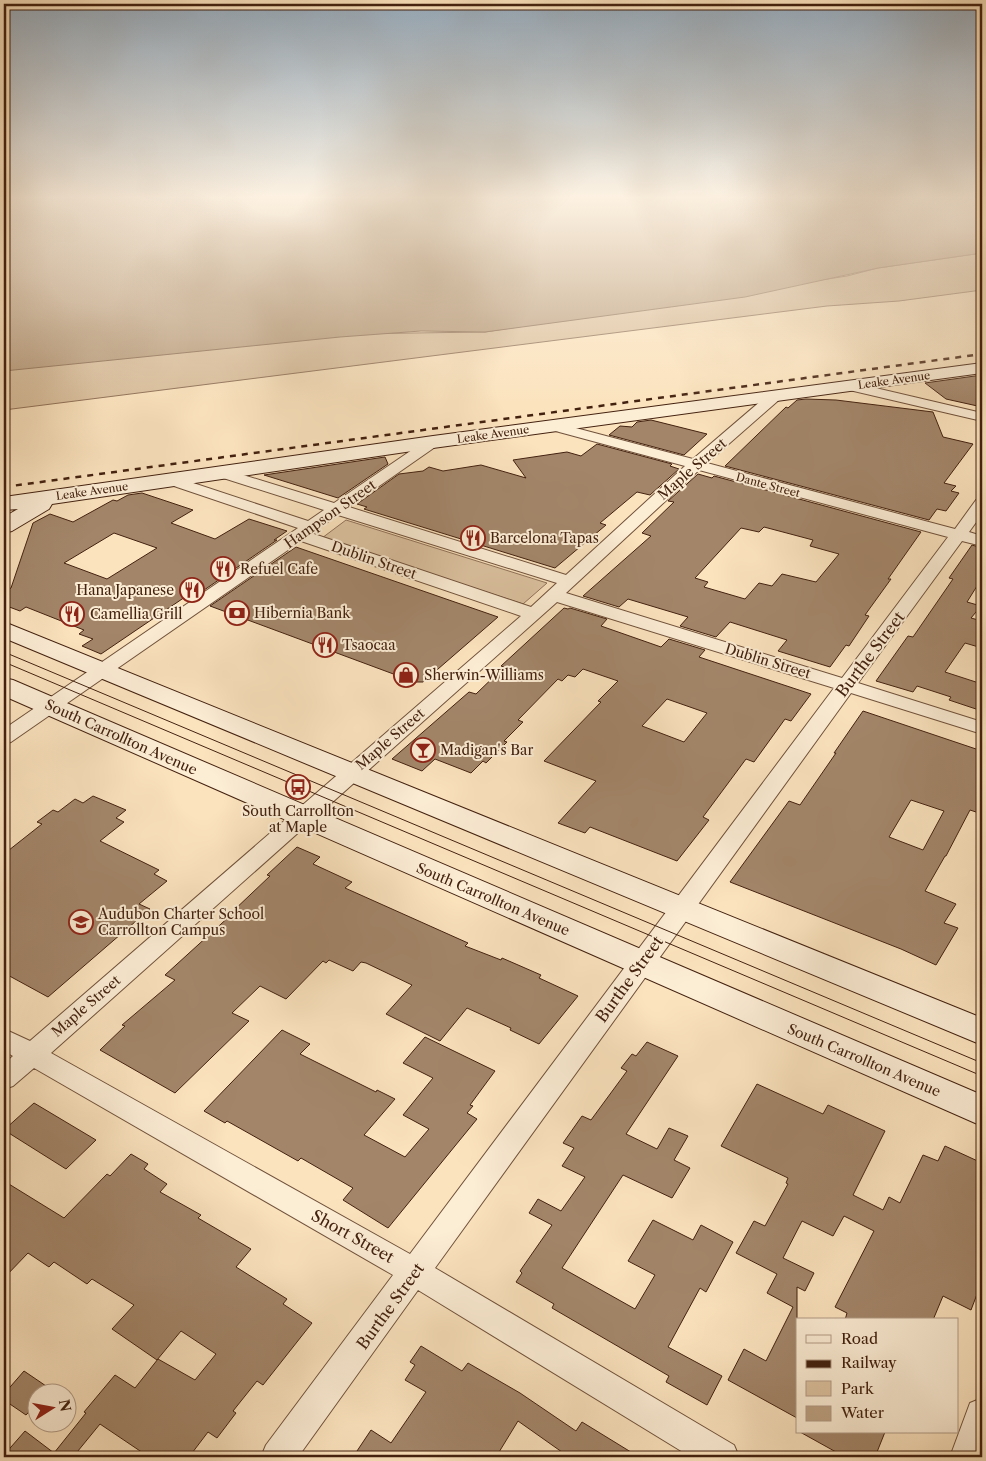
<svg xmlns="http://www.w3.org/2000/svg" width="986" height="1461" viewBox="0 0 986 1461" font-family="'Libre Caslon Text',serif">
<style>
.green{fill:#dcc2a0;stroke:#907258}
.water{fill:#bca182;stroke:#8c6e54}
.building{fill:#a3866a;stroke:#43210f;fill-rule:evenodd}
.lines{fill:none;stroke-linecap:round;stroke-linejoin:round}
.street-casing{stroke:#71523b;stroke-width:2}
.secondary-casing{stroke:#43210f;stroke-width:2}
.street{fill:#fcedd5;fill-rule:evenodd}
.secondary{fill:#fcedd5;fill-rule:evenodd}
.tram{stroke:#43210f;stroke-width:1}
.rail{stroke:#43210f;stroke-width:2.5;stroke-dasharray:6 6;stroke-linecap:butt}
.labels{text-anchor:middle;stroke-width:4;stroke-linejoin:round;paint-order:stroke}
.far-street-label{font-size:11px;fill:#43210f;stroke:#fcedd5}
.street-label{font-size:14px;fill:#43210f;stroke:#fcedd5}
.poi-label{font-size:14px;fill:#43210f;stroke:#fcedd5;text-anchor:start}
.near-street-label{font-size:16px;fill:#43210f;stroke:#fcedd5}
</style>
<rect width="100%" height="100%" fill="#fbe3be"/>
<filter id="stains"><feTurbulence type="fractalNoise" baseFrequency=".004" numOctaves="4"/><feColorMatrix values="0 0 0 0 .2 0 0 0 0 .09 0 0 0 0 .02 0 0 0 .5 -.17"/></filter>
<radialGradient id="worn" r=".72"><stop offset=".6" stop-color="#630" stop-opacity="0"/><stop offset="1" stop-color="#630" stop-opacity=".3"/></radialGradient>
<!-- green -->
<path class="green" d="M982 253V290L899 301 827 306 4 410V369L342 334 485 332 847 276 878 268Z
M346 520 547 583 523 604 322 538Z"/>
<!-- water -->
<path class="water" d="M4 199H982V253L878 268 745 297 485 332 421 331 340 337 4 371Z"/>
<!-- building -->
<path class="building" d="M982 375V407L946 399 925 383Z
M806 399 836 400 933 412 943 437 973 444 944 483 956 486 951 491 959 493 946 511 937 509 929 520 725 466 786 407 788 408 797 400Z
M651 420 707 434 684 455 609 435 620 426 632 427 637 422Z
M597 444 672 464 670 466 679 469 650 495 637 492 600 523 606 525 555 568 364 509 367 507 357 504 399 474 423 471 429 467 443 471 481 465 526 478 513 460 567 452 581 456Z
M385 457 388 464 338 498 264 475Z
M698 474 712 478 714 476 921 532 888 579H891L865 615 869 616 849 646 846 645 830 667 778 651 787 640 730 622 716 637 680 626 688 617 628 599 619 607 583 596 651 536 642 533 674 502 668 501ZM764 527 813 540 810 546 839 554 816 582 782 574 772 586 759 583 745 599 704 587 708 582 695 578 741 528 759 532Z
M142 493 193 510 171 523 215 539 249 519 287 531 274 540H277L191 599 185 597 101 654 82 646 93 639 79 634 84 630 26 607 20 611 4 605V592L11 588 33 523 50 514 73 522 113 500 117 501 128 495ZM114 533 157 548 107 579 64 563Z
M972 545 982 548V578L967 602 981 606 971 618 982 621V648L965 643 945 672 982 684V711L949 700 951 697 917 686 913 692 876 681 908 636 913 637 953 579 949 578Z
M296 547 498 617 423 682H415L210 606Z
M564 608 568 609 570 608 607 619 601 626 661 647 669 639 705 650 699 657 811 694 791 721 785 719 754 762 746 759 703 817 709 820 677 861 590 827 585 833 558 823 596 781 544 761 601 702 598 701 618 681 583 669 575 677 568 675 562 681 558 679 518 720 523 722 504 741 507 742 486 763 483 761 471 773 435 759 422 771 392 759 469 692 476 694 504 667 501 666ZM667 699 707 713 684 742 642 726Z
M863 711 982 751V814L970 810 946 856H945L925 891 956 904 944 923 958 928 936 965 901 949 730 882 789 801 800 805 836 753H834ZM911 800 944 811 923 850 889 837Z
M93 796 126 810 116 818 124 822 100 841 159 870 154 874 167 881 139 904 150 909 48 997 4 973V854L42 824 37 822 53 810 58 812 75 799 83 803Z
M297 847 320 857 313 864 352 882 345 888 468 943 465 946 501 960 502 958 541 975 539 978 578 996 539 1044 510 1030 511 1028 467 1008 440 1041 386 1014 412 985 366 963 361 962 353 971 329 960 326 963 323 961 286 999 260 986 232 1013 249 1021 175 1093 100 1050 125 1026 122 1025 175 980 165 975 232 914 231 913 270 876 267 875Z
M282 1030 310 1044 300 1054 376 1092 377 1090 395 1099 364 1135 405 1157 429 1129 403 1115 433 1078 403 1063 425 1037 495 1071 470 1105 473 1106 467 1113 477 1119 388 1228 343 1200 353 1188 301 1158 298 1161 227 1121 225 1123 204 1111Z
M647 1042 678 1056 626 1134 657 1149 669 1128 688 1136 674 1160 690 1168 672 1198 623 1175 562 1268 635 1309 655 1275 628 1261 653 1220 693 1240 701 1225 733 1242 706 1292 700 1288 668 1347 722 1376 707 1405 666 1382 669 1376 552 1308 554 1304 516 1282 522 1273 520 1271 552 1225 529 1213 538 1199 561 1211 585 1177 562 1166 574 1148 563 1143 582 1116 591 1120 627 1071 621 1068 632 1054 636 1056Z
M757 1084 823 1114 828 1105 885 1131 853 1195 883 1210 889 1197 900 1203 923 1155 938 1161 945 1146 982 1163V1281L971 1310 943 1296 933 1320H845L847 1313 835 1307 874 1231 844 1216 833 1236 802 1221 783 1258 814 1273 805 1291 797 1287V1418L728 1380 744 1349 766 1361 793 1307 767 1293 777 1274 736 1253 754 1221 765 1226 788 1184 786 1183 788 1178 721 1146Z
M34 1103 96 1140 66 1169 4 1130Z
M131 1154 148 1164 144 1169 167 1184 160 1192 201 1215 198 1218 251 1249 236 1267 287 1299 283 1304 312 1323 263 1385 257 1381 233 1411 236 1413 217 1438 208 1432 189 1457H149L100 1424 73 1457H4V1455L25 1431 54 1453 86 1413 84 1412 115 1375 135 1388 158 1359 195 1380 216 1354 181 1331 157 1360 112 1329 134 1305 92 1279 87 1284 54 1262 49 1267 28 1253 4 1278V1181L64 1218 107 1174 110 1176Z
M421 1346 462 1371 468 1363 520 1393 576 1431 582 1422 639 1457H569L518 1421 496 1457H353L371 1430 391 1443 426 1392 405 1380 415 1365 410 1362Z
M24 1371 49 1388 44 1394H38V1402L26 1415 4 1400V1394Z
M800 1432H885L875 1457H845Z"/>
<g class="lines">
<defs>
<path id="street" d="M850 382 982 413V421L845 389 843 386Z
M775 392 782 396 780 399 707 463 955 529 976 500 982 498V514L969 532 982 536V546L962 541 858 683 982 722V734L851 693 435 1268 734 1445 739 1457H691L418 1290 298 1457H261L266 1445 393 1275 34 1068 13 1086 4 1089V1064L13 1056 4 1051V1029L30 1041 521 616 301 541 11 742 4 744V729L298 528 165 483 162 480 165 477H175L308 521 324 510 217 476 214 473 217 470H227L334 503 428 439H438L440 442 438 445 349 507 566 575 685 466 548 429 546 426 548 423 553 422 693 459 770 393ZM699 470 948 537 842 678 566 593ZM338 515 557 583 531 607 311 533ZM557 602 834 688 410 1254 51 1053Z
M982 1398V1457H950L970 1403Z"/>
<path id="secondary" d="M982 363V373L433 448 52 504 49 509 12 531 4 533V517L18 509 4 510V497L433 436Z
M4 622 982 1018V1045L4 638Z
M4 678 13 680 982 1095V1126L4 696Z"/>
</defs>
<!-- street casing -->
<use href="#street" class="street-casing"/>
<!-- secondary casing -->
<use href="#secondary" class="secondary-casing"/>
<!-- street -->
<use href="#street" class="street"/>
<!-- secondary -->
<use href="#secondary" class="secondary"/>
<!-- tram -->
<path class="tram" d="M4 652 982 1063
M4 662 982 1076"/>
<!-- rail -->
<path class="rail" d="M4 487 982 354"/>
</g>
<!-- sky -->
<linearGradient id="sky" x2="0" y2="1"><stop stop-color="#96acbf"/><stop offset="0.49" stop-color="#fdf2e2"/><stop offset="1" stop-color="#fdf2e2" stop-opacity="0"/></linearGradient>
<rect width="986" height="403" fill="url(#sky)"/>
<!-- icons -->
<defs>
<symbol id="restaurant-ring" viewBox="-11 -11 22 22"><circle r="9.5" fill="#fcedd5" stroke="#8f2418" stroke-width="1.5"/><path d="M-5-6h1v4h1v-4h1v4h1v-4h1v5L-1.5 .5V6h-2V.5L-5-1ZM5-6V6H3V1.5H1.5Q1.5-4 5-6Z" fill="#8f2418"/></symbol>
<symbol id="bank-ring" viewBox="-11 -11 22 22"><circle r="9.5" fill="#fcedd5" stroke="#8f2418" stroke-width="1.5"/><path d="M-6-4H6V4H-6ZM0-2.3a2.3 2.3 0 1 0 0 4.6a2.3 2.3 0 1 0 0-4.6Z" fill="#8f2418"/></symbol>
<symbol id="shop-ring" viewBox="-11 -11 22 22"><circle r="9.5" fill="#fcedd5" stroke="#8f2418" stroke-width="1.5"/><path d="M-5-2.5h2.3a2.7 3.5 0 0 1 5.4 0H5L5.5 6h-11ZM-1.5-2.5h3a1.5 2.3 0 0 0-3 0Z" fill="#8f2418"/></symbol>
<symbol id="bar-ring" viewBox="-11 -11 22 22"><circle r="9.5" fill="#fcedd5" stroke="#8f2418" stroke-width="1.5"/><path d="M-6-5H6L.8 .8V4.5H3.5V6h-7V4.5H-.8V.8Z" fill="#8f2418"/></symbol>
<symbol id="bus-ring" viewBox="-11 -11 22 22"><circle r="9.5" fill="#fcedd5" stroke="#8f2418" stroke-width="1.5"/><path d="M-5-6H5V4H4V6H2V4H-2V6H-4V4H-5ZM-3.5-4V0h7V-4ZM-3.5 1.2v1.5H-2V1.2ZM2 1.2v1.5H3.5V1.2Z" fill="#8f2418"/></symbol>
<symbol id="school-ring" viewBox="-11 -11 22 22"><circle r="9.5" fill="#fcedd5" stroke="#8f2418" stroke-width="1.5"/><path d="M0-5L7-2L0 1L-7-2ZM-4 1L0 2.5L4 1V4Q0 6-4 4Z" fill="#8f2418"/></symbol>
</defs>
<g fill-rule="evenodd">
<use href="#restaurant-ring" x="459" y="524" width="28" height="28"/>
<use href="#restaurant-ring" x="209" y="555" width="28" height="28"/>
<use href="#restaurant-ring" x="178" y="576" width="28" height="28"/>
<use href="#bank-ring" x="223" y="599" width="28" height="28"/>
<use href="#restaurant-ring" x="58" y="600" width="28" height="28"/>
<use href="#restaurant-ring" x="311" y="631" width="28" height="28"/>
<use href="#shop-ring" x="392" y="661" width="28" height="28"/>
<use href="#bar-ring" x="409" y="736" width="28" height="28"/>
<use href="#bus-ring" x="284" y="773" width="28" height="28"/>
<use href="#school-ring" x="67" y="908" width="28" height="28"/>
</g>
<g class="labels">
<!-- far-street labels -->
<g class="far-street-label">
<text transform="translate(894 380) rotate(-8)" y="4">Leake Avenue</text>
<text transform="translate(493 434) rotate(-8)" y="4">Leake Avenue</text>
<text transform="translate(768 485) rotate(15)" y="4">Dante Street</text>
<text transform="translate(92 491) rotate(-8)" y="4">Leake Avenue</text>
</g>
<!-- street labels -->
<g class="street-label">
<text transform="translate(692 469) rotate(-41)" y="5">Maple Street</text>
<text transform="translate(330 514) rotate(-35)" y="5">Hampson Street</text>
<text transform="translate(374 560) rotate(19)" y="5">Dublin Street</text>
<text transform="translate(768 661) rotate(17)" y="5">Dublin Street</text>
<text transform="translate(121 737) rotate(24)" y="5">South Carrollton Avenue</text>
<text transform="translate(390 739) rotate(-41)" y="5">Maple Street</text>
<text transform="translate(493 899) rotate(23)" y="5">South Carrollton Avenue</text>
<text transform="translate(86 1006) rotate(-41)" y="5">Maple Street</text>
<text transform="translate(864 1060) rotate(23)" y="5">South Carrollton Avenue</text>
</g>
<!-- poi labels -->
<g class="poi-label">
<text x="490" y="543">Barcelona Tapas</text>
<text x="240" y="574">Refuel Cafe</text>
<text x="174" y="595" text-anchor="end">Hana Japanese</text>
<text x="254" y="618">Hibernia Bank</text>
<text x="90" y="619">Camellia Grill</text>
<text x="342" y="650">Tsaocaa</text>
<text x="424" y="680">Sherwin-Williams</text>
<text x="440" y="755">Madigan's Bar</text>
<text x="298" y="816" text-anchor="middle">South Carrollton<tspan x="298" dy="16">at Maple</tspan></text>
<text x="98" y="919">Audubon Charter School<tspan x="98" dy="16">Carrollton Campus</tspan></text>
</g>
<!-- near-street labels -->
<g class="near-street-label">
<text transform="translate(870 654) rotate(-53)" y="6">Burthe Street</text>
<text transform="translate(629 979) rotate(-54)" y="6">Burthe Street</text>
<text transform="translate(353 1236) rotate(29)" y="6">Short Street</text>
<text transform="translate(390 1306) rotate(-54)" y="6">Burthe Street</text>
</g>
</g>
<!-- margin -->
<rect width="986" height="1461" fill="none" stroke="#fbe3be" stroke-width="20"/>
<rect x="5" y="5" width="976" height="1451" fill="none" stroke="#43210f" stroke-width="2.5"/>
<rect x="10" y="10" width="966" height="1441" fill="none" stroke="#43210f"/>
<!-- legend -->
<rect x="796" y="1318" width="162" height="115" fill="#fcedd5" stroke="#b29b86"/>
<rect x="806" y="1335" width="25" height="8" fill="#fcedd5" stroke="#b29b86"/>
<text x="841" y="1344" font-size="15" fill="#43210f">Road</text>
<rect x="806" y="1360" width="25" height="8" fill="#43210f" stroke="#b29b86"/>
<text x="841" y="1368" font-size="15" fill="#43210f">Railway</text>
<rect x="806" y="1381" width="25" height="15" fill="#dcc2a0" stroke="#b29b86"/>
<text x="841" y="1394" font-size="15" fill="#43210f">Park</text>
<rect x="806" y="1406" width="25" height="15" fill="#bca182" stroke="#b29b86"/>
<text x="841" y="1418" font-size="15" fill="#43210f">Water</text>
<!-- north arrow -->
<g transform="translate(52 1408) rotate(79)"><circle r="24" fill="#fcedd5" stroke="#b29b86"/>
<path d="M0-4L9 19L0 12L-9 19Z" fill="#8f2418"/>
<text y="-8" font-size="14" font-weight="bold" text-anchor="middle" fill="#43210f">N</text>
</g>
<rect width="100%" height="100%" filter="url(#stains)"/>
<rect width="100%" height="100%" fill="url(#worn)"/>
</svg>
